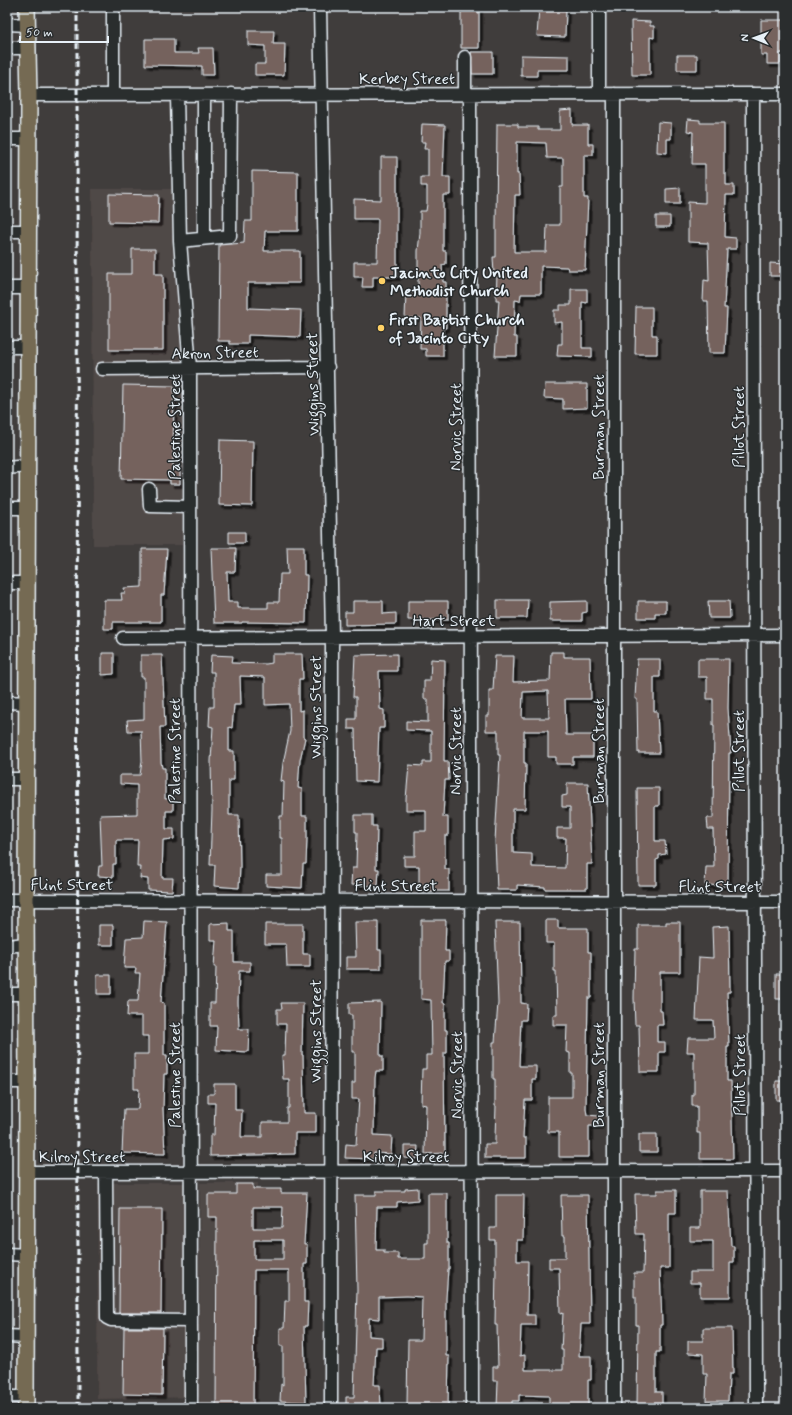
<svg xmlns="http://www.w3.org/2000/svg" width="792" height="1415" viewBox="0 0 792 1415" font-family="Mynerve,sans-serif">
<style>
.built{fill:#504846}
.building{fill:#74625d;stroke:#e8f1f8;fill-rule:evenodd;filter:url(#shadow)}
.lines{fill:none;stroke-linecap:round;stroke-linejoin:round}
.minor-casing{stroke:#e8f1f8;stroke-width:15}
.major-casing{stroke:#e8f1f8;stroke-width:18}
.minor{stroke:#2a2d2e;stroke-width:12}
.major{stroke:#746b52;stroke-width:15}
.rail{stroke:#e8f1f8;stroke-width:3;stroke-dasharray:6 3;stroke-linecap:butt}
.poi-dot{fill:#ffd166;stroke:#2a2d2e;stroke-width:1.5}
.labels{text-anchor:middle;stroke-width:3;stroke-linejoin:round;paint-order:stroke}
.street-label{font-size:16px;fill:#e8f1f8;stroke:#2a2d2e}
.poi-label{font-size:16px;font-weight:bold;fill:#e8f1f8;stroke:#2a2d2e;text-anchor:start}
</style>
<defs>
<filter id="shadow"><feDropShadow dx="3.5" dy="3.5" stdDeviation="0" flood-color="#0009"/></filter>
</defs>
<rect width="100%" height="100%" fill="#403d3c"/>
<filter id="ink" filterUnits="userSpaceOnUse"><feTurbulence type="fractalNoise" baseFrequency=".025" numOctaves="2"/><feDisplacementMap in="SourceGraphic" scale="8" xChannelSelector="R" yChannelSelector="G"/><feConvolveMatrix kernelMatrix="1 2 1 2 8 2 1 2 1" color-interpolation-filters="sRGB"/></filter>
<g filter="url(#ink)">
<!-- built -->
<path class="built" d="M7 144H9L7 318Z
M92 189H171L172 243 182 361V545H93Z
M7 528 9 890 7 892Z
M98 1183H186V1326L199 1325 200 1183H258L257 1408H200L199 1397 97 1399Z"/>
<!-- building -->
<path class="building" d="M461 7H479V48H461Z
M539 8 566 9 565 37 537 36Z
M761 20H785V53H780V64H767V55H761Z
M631 21 650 22V26H654V38L650 37V75H632Z
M248 31H274L273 44H285L284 75H255V64H265V46L248 45Z
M145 39H174V53H199L198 48H213L214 75H202V66L145 65Z
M471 52H493V74H472Z
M521 55 569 56V70H537V76H521Z
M677 55H697V70H677Z
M572 110V125H588V144H593V155H584V198H588L585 270H568L567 267 541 266V294H521L520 301 515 300 514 337H517V356H495L499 300H496L497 274H494L493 257H496V228L497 124H518V127H538V130H560V111ZM517 142 546 143 547 158H563V187H560V225H547L546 252H514L515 195H520L519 174H517Z
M688 119 700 120V123H724V174H726V185H734V195H726L725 237 736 238V249H727L724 308H727L725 353H709L708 301H703L704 280 709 281 708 243 688 242V202L705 203V164H692L693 132 687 131Z
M658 122 671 123V139H667V153L657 152Z
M422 124 445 125 443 177H450V195H443V251H446V264L442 265 443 282H446V328H443V356H426V349H420L421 318H405L406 292H418V251L420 233V211H426L427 204V186H421V177H428V149H424L425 142H421Z
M381 157H397V277H373V287H362L363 277H354V262H377L378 219H354V199L381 200Z
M252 171 298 172V231H265L264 251H300V283H248V308L301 310 300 337 248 335V344H230V341H218L219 245 244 243 245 221H252Z
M680 188V204H666V189Z
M109 194 159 195 158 223 109 222Z
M656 216H670V227H656Z
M132 249H155V274H163V350H109V274H132Z
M770 263 785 264V276H770Z
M571 289H587V303L582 302V348H592V357L557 356 558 344H562V322L554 323V310H560V305H571Z
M636 307H652V335H657V354H635Z
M545 384H587V408L563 409V399L544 398Z
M123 385 174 386 173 466H180V484H170V480L121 479Z
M220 440 253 441 252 506 219 505Z
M229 532H245V543H229Z
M287 546H304V575H307L306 623 242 622V623H214L211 548H236L235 572H227L228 602H238V608H268V602H279L280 574H288Z
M142 549H167L164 595H161V622H113V629H104V600H122L121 593H125L124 588 142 587Z
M497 600H528L527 618H497Z
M353 601H383V614L396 613V624L345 625V612H353Z
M408 601H448V620H408Z
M587 601V612L582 613V621H550V602Z
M638 601H666V613H655V618H638Z
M708 601H729L730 618H709Z
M551 652H564V657H590L591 699H565L566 735H593V757H573V764H556V757H548V731H524V763H526L525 809H513V853L532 854V867L565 868 566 838H557V828H570V807H562V796L567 795V783H588L592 864H587V889H545V887L517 885V890H497L495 841 500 755H498V731H486V716H489V690H493L495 656H514L513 682 548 681H550ZM548 691 549 718H522L523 692Z
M102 653H114V674L102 675Z
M272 654H302L303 679H299V711L303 710V737L305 738 300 760 298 788 302 789V816H307V838L306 864H303L302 888 266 886V875H282V838H280V816H283L284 782 281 781 283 763 290 731 289 704 265 705V677L240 676 241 705H234L232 728 229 727V751H234V780H229V815H239L240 866 239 888 214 886 215 865H210L212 810 211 761 213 727 209 726 210 707H214V672H210L211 655 233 656 232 663 266 664 272 663Z
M397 654V671H379L380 709 384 710V728H379L377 782 356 781 355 729H348V719H356V697H353L355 655Z
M141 655H162L165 727H160L161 762 162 768H165V799L173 798V811H166V829H174V839L163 840 162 878H173L172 891 148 890V879L140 878 141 867H137L138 840H116V864H113V877L98 876 99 866H102L100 815 137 814V785L120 784V775H140L142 761 141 731H128L127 720 144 719V677H141Z
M431 659 445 660 444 761H448L449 780H445L443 817H448V836H445V869H449V891H419V866H404V856H415V831H426V810H406V799L409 765 423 766V762H431V731L406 730V721L428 722V699H424V681H430Z
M637 659H660V677H654V711H657L659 753H638L637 699H635Z
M698 659H729L728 708 731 753H729L728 886 705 885 706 867H714L713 829H708L707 818H713L714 725H713V699H707V677H698Z
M637 788H659V806H655V841H665L666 854 659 855V859L656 860V885H638Z
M355 815H372V826H377L376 869H379L378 886 351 885 352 868H356L357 832H355Z
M421 920H446L445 951H449V961H445L443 1003H445V1030H447V1053H444L445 1153 425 1154 426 1105 421 1104 422 1069H426V1055H432L431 1000 421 999Z
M546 920H558V928H588V952H591V998H588L586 1109 587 1115 599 1116V1126H589V1157H559V1132H548V1097H572V1073H570V1053L566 1052 567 1025H553V1015H557L556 971H554V943H546Z
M144 921 167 922 161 1002 164 1003V1055H167V1074H164L163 1109 165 1154 122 1153 124 1109H138L139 1089H134V1054H148V1036H142V1016H127L128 1001H138L140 973H135L136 968H124L126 938 143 937Z
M355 922H378V950H381V969H346V957H356Z
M495 922H520L521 1003 527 1004 526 1020H521L519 1066H536V1079H532V1100H525L523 1138H526V1158H485V1144H495V1138L496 1106H495V1079H493V1042H495L498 1003Z
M666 922H680V972H660V1011H662L663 1025H657V1042H665V1052H659V1072H640L639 1025H635L634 998 635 949H638V925H666Z
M229 923V931H234V962H250V971H239L238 1002 239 1029H249L248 1052 216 1050 217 1026H210V1003H215L216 967H214L216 940H210V924Z
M265 924H303V954H310V967H287L286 944H265Z
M99 925H113V945H99Z
M729 926 730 992H727L729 1047H727V1081H731L733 1159H700V1133H697V1106H692V1095H694V1052H687L688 1038H714L713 1020H696L699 957 713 958 712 927Z
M776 974H785V999H776Z
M97 975H111V994H97Z
M381 1002 380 1056H383V1071H376L375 1078 374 1135 392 1136 391 1154 374 1153V1159L345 1158 346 1144 356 1145 359 1099H352V1083H355V1052H352V1015H349V1003Z
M281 1003H303L302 1055H303L304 1113H316V1133H295V1154L210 1156V1135H214L215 1103H208V1094H214V1084H235V1110H242L241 1137H262V1122H287V1108H289V1079H283L282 1055H285L286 1024H277V1009H282Z
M776 1081H785V1100H776Z
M639 1134H657V1152H639Z
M404 1146H418L417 1159 404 1158Z
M236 1184H253V1189H281V1193H307L304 1244H307V1264H304V1302H308L307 1326H304L306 1402 280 1401 281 1384 283 1385V1346H280V1328H284L285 1301H289V1270H254L253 1408H216L217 1217H208V1194H236ZM253 1207H283L282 1228H253ZM254 1240H283V1259H254Z
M418 1188V1200L397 1202V1207H377L376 1250H384V1253H398V1259H425V1243H428V1193H447V1243H449V1269H448L446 1298V1356H449L448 1406H407L408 1340H421L422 1297 407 1296 379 1297V1319L369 1318V1336L382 1337V1347H376L374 1385H380L381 1408H346V1397H354L357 1290 355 1195H376V1191H405V1189Z
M657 1190H676V1213H669V1268H660L662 1325H660V1352H656V1392H662V1408H637L638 1325H636V1297H634V1273H643L644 1234H636L635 1194H657Z
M700 1191H728L731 1246H734V1262H730V1297H700V1283H690V1272H713V1241H690V1228H700Z
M496 1195H524L523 1240H517V1261H528L527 1315H535V1325H521L520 1356 525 1355V1370H563V1350H561L563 1313 560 1314 559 1268H549V1258H565V1236H562L561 1195H588L590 1324H581L579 1356H591V1380H588V1407H549V1396L519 1395V1401H512V1408H497L498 1381H493V1367H498L497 1325H495L496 1268H495V1240H490V1228H496Z
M120 1209H162L161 1313H119Z
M124 1328H163L162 1395 123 1394Z
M703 1328H732L733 1374H729L728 1401H706L707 1374H703V1354L688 1353V1341H703Z"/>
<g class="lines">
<defs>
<path id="minor" d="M113 7V95
M320 7 332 637 331 1408
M7 24 27 25
M7 48H28
M465 94V57
M470 94 472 1408
M599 94V7
M614 94V1408
M753 94 756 1408
M29 95 785 94
M177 95 180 241 190 368 191 1408
M204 95V238
M7 139H29
M7 231H28
M180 241 230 236 231 94
M7 288H28
M7 347H28
M102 369 328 367
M7 468 27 466
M149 489 150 506 190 507
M7 508H27
M7 583H27
M123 638 785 635
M7 702 26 703
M7 779H26
M7 900 785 902
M7 946 26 944
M7 994H27
M7 1082H27
M27 1172 785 1171
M106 1172 107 1318 111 1320 190 1321
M7 1254 27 1255
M7 1336 27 1337
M7 1397H27"/>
<path id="major" d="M26 1408 27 1082 26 900 29 95 27 7"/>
</defs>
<!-- minor casing -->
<use href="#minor" class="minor-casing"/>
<!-- major casing -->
<use href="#major" class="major-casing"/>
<!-- minor -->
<use href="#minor" class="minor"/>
<!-- major -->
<use href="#major" class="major"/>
<!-- rail -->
<path class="rail" d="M77 7 78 1408"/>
</g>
</g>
<!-- markers -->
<g class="poi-dot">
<circle cx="382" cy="281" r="4"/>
<circle cx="381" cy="328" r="4"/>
</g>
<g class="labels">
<!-- street labels -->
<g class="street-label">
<text x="407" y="84">Kerbey Street</text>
<text transform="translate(215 352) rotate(-1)" y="6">Akron Street</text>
<text transform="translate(312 384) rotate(-91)" y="6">Wiggins Street</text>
<text transform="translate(174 427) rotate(-90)" y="6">Palestine Street</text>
<text transform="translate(455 427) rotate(-90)" y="6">Norvic Street</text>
<text transform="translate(598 427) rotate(-90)" y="6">Burman Street</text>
<text transform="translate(738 427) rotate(-90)" y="6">Pillot Street</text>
<text x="454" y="626">Hart Street</text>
<text transform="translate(315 707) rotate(-90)" y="6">Wiggins Street</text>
<text transform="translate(174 751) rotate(-90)" y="6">Palestine Street</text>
<text transform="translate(455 751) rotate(-90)" y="6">Norvic Street</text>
<text transform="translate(598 751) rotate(-90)" y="6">Burman Street</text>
<text transform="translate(738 751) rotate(-90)" y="6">Pillot Street</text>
<text x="72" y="890">Flint Street</text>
<text x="396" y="891">Flint Street</text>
<text x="720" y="892">Flint Street</text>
<text transform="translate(315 1031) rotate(-90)" y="6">Wiggins Street</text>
<text transform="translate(174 1075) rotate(-90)" y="6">Palestine Street</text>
<text transform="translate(456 1075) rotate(-90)" y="6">Norvic Street</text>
<text transform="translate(598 1075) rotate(-90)" y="6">Burman Street</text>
<text transform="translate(739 1075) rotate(-90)" y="6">Pillot Street</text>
<text x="82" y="1162">Kilroy Street</text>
<text x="406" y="1162">Kilroy Street</text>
</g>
<!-- poi labels -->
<g class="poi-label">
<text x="390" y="278">Jacinto City United<tspan x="390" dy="18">Methodist Church</tspan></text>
<text x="389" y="325">First Baptist Church<tspan x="389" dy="18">of Jacinto City</tspan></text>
</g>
</g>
<!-- margin -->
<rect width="792" height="1415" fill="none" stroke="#2a2d2e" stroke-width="24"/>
<rect x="12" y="12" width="768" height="1391" fill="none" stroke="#e8f1f8" stroke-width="1.5" filter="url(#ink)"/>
<!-- north arrow -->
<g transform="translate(754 38) rotate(271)" stroke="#2a2d2e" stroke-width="3" paint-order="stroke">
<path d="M0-3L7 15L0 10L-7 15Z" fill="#e8f1f8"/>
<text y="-6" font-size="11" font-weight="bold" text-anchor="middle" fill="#e8f1f8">N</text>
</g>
<!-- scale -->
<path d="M20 36v6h88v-6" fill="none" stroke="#e8f1f8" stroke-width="2"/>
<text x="26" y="36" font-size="12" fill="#e8f1f8" stroke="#2a2d2e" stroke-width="3" paint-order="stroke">50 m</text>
</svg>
